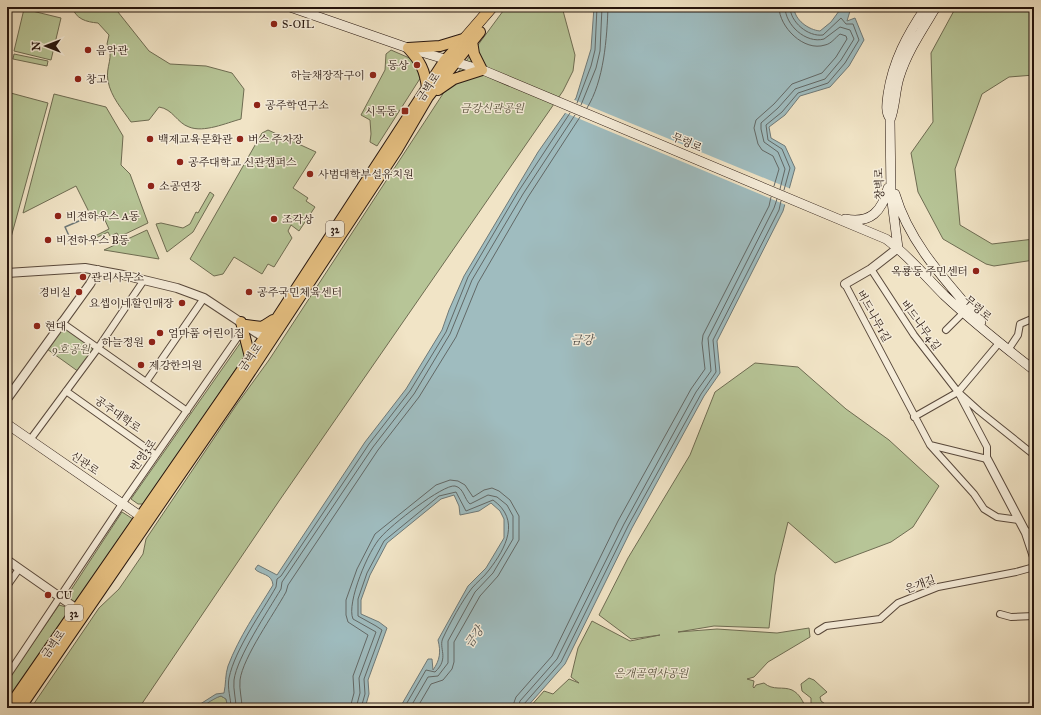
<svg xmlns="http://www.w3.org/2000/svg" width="1041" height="715" viewBox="0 0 1041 715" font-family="'IM FELL Great Primer','Noto Serif KR',serif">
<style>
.green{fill:#b7c597;stroke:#6e6c52}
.water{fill:#9fbcbf;stroke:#6e7978}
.pier{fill:#f1e4c6}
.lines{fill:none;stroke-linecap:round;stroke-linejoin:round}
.shore{stroke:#626866;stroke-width:1}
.stream{stroke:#6e7978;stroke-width:1.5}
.minor-casing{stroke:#58483b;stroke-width:8}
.tertiary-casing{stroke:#58483b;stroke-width:10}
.secondary-casing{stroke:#25140d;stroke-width:10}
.primary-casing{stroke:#25140d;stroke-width:12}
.trunk-casing{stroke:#25140d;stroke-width:12}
.minor{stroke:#f6edda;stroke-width:6}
.tertiary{stroke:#f6edda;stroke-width:8}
.secondary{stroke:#f6edda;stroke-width:9}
.primary{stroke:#e8c283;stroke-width:10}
.trunk{stroke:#e8c283;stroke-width:11}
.poi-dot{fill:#8f2418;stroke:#f6edda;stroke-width:1.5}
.labels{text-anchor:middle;stroke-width:3;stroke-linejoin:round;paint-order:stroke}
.shield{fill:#f6edda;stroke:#64554a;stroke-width:1}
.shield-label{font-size:10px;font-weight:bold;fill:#25140d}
.poi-label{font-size:11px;fill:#25140d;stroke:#f6edda;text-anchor:start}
.street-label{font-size:11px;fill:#25140d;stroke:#f6edda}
.park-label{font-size:11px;font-style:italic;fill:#58523d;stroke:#f6edda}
.water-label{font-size:12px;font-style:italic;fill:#504f4b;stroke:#f6edda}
</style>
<rect width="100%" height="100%" fill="#f1e4c6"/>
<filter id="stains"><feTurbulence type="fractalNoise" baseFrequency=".005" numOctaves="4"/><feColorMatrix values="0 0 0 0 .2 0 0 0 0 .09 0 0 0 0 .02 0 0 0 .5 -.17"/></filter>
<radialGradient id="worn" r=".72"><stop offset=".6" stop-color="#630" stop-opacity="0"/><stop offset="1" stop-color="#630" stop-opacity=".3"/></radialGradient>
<!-- green -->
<path class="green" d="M72 7H114L149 51 170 64 206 66 232 73 244 89 241 119C226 123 204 133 189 127 177 123 173 109 159 107L149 120 131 122C122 109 111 97 108 81 105 67 115 56 107 44L109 35 98 23C86 22 76 19 72 7Z
M506 7H562L575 55 573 71 563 91 279 501 139 708H31L99 608 119 589 143 554 146 539 237 404 269 360 450 83Z
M956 7H1034V75L1009 77 982 94 955 169 960 225 992 244 1034 239V260L994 266 986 264 943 239 918 192 911 153 933 122 931 53Z
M24 9 61 18 51 60 14 51Z
M391 50 414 60 421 77 377 146 370 142 371 134 370 120 361 115 385 70 386 54Z
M14 54 48 61 47 66 13 59Z
M7 92 48 103 10 241 7 240Z
M54 94 106 107 123 136 121 165 130 174 148 223 119 237 117 233 110 236 108 232 94 239 93 237 109 229 104 218H92L76 186 23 213Z
M268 130 316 152 293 188 308 198 306 201 315 207 299 231 291 225 288 231 292 238 274 267 268 264 262 274 234 257 223 274 214 276 190 259 262 133Z
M210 192 214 195 193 232 167 252 156 224 161 223 183 228 190 224 196 212 198 213Z
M147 230 159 259 104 250Z
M63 326 95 350 79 372 47 349Z
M241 342 246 354 144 504H138L131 499Z
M755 363 798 367 846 409 889 440 939 486 913 527 891 542 835 563 788 522 775 575 769 628 714 626 678 632 717 629 777 633 809 628 810 637 768 662 754 677 747 679 754 681 753 687 754 688 756 685 764 683C773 691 783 686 792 690 800 694 803 702 806 708H529L544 691 553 694 569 679 579 683 571 677 578 648 592 621 630 641 660 635 631 639 599 615 628 558 690 455 715 392Z
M122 512 133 519 78 603 65 599Z
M59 605 66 607V616L7 703V681Z
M809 678 814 680 827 692 820 697 821 701 831 708H817L811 703V698L802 691 801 684Z
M221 696 226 699 228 708H200L214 698Z"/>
<!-- water -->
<path class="water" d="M594 7H794C794 20 809 30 820 31L831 22 842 7H858L850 11 847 21 855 18 864 40 849 66 830 87 800 96 785 115 769 127 771 138 785 146 795 168 783 211 717 341 720 373 704 396 632 528 565 664 526 708H397L402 704 428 659H432L433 670C440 660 441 652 438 640L468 586 486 568 504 538V519L500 511 491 503 479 511 460 515 459 506 454 495 441 499 387 543 370 575 361 600V614L379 622 387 628 368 680 369 694 365 708H228L226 699 221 696C211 699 204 708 194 708L216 694 224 693C226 684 225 675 228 666 239 637 257 611 273 585 272 573 260 575 255 569L258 565 277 575 365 442 406 389 442 330 449 310 464 276 538 152 576 98 591 49Z"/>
<!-- pier -->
<path class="pier" d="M572 99 791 189 786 205 563 112Z"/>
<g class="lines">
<!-- shore -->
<path class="shore" d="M577 103 591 66 595 50 597 7
M581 105 596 68 600 51 602 7
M587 108C604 81 607 38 608 7
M774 186 779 169 773 156 762 150 758 144 754 128 756 120 774 104 792 84 822 73 836 57 847 39 846 36 840 34C835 38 831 44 825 45 804 52 779 27 779 7
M780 189 785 169 778 152 764 142 761 129V123L778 108 795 89 825 79 841 60 854 39 850 30 840 27 824 39C806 44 785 25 785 7
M784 190 790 168 782 149 768 140 766 125 782 112 798 93 828 83 845 63 859 40 853 24H846L841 18 823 35C808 37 790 22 790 7
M231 708C231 698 227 689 229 678 235 649 262 612 276 587L277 579 281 576 369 444 410 391 446 332 468 277 518 192 570 113
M236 708C236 698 233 690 234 680 237 657 268 611 281 589L282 582 373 447 414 394 450 334 472 280 523 194 575 115
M242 708C242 698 239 690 240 680 243 657 274 614 286 592L288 585 378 450 419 397 456 337 478 283 528 197 580 117
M350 708 354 693 353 676 368 635 348 622 346 615V600L357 569 375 534 436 485 450 480 458 481 465 485 473 497 484 490 492 488 499 491 510 500 519 516V540L498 576 480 596 454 642V662L452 669 443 680 431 684 417 708
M356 708 360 693 359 678 376 632 353 619C346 603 369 549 381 537 390 526 443 484 455 486 464 488 464 499 470 504L488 495 497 497 507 505 513 516V539L493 573 475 592 448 641V663L438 676 428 677 410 708
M361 708 365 694 364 679 382 630 376 626 358 616V599L367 573 384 541 439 496 456 492 466 511 493 500C521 520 506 548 489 570 484 577 477 582 472 588 462 601 450 623 443 638 438 648 450 658 435 672L426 670 404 708
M512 708 516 697 552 656 618 521 691 389 705 369 702 343 703 335 769 206 771 197
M518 708 520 701 557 659 624 524 696 392 711 371 708 338 774 208 777 199
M523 708 524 704 561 662 628 526 701 394 716 372 713 340 779 210 781 201"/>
<!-- stream -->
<path class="stream" d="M70 238 65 227 79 221"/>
<defs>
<path id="minor" d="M312 7 314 16
M871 269 914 335 958 392 979 411 1034 455
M845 284 930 445 987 459V447L958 392
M61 322 187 411
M946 330 964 312
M1008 350 1018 335 1020 324 1034 318
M146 382 204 298
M66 391 156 455
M914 417 958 392 999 343
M30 440 98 348 144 280
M930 445 974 494 984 509 997 517 1019 520
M7 586 19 569
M1000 614 1011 617 1034 616
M818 631 826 626 880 619 898 603 938 587 1016 572 1034 567
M7 676 122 504 244 328"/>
<path id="tertiary" d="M7 273 85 268 123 275 177 288 204 298 269 341
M845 284 871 269 898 248
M7 399 90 284 98 270
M987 459 1026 533 1034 557
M1026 533 1034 532
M7 560 77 609"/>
<path id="secondary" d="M290 7 408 48 485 71 886 239C908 255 925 276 944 295 973 322 1003 346 1034 370
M890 118C885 112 887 102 888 94 893 61 907 35 926 7
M895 194C910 245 948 283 981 322
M845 219C871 224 882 211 888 188
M898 248 891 194 890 120C895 109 895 91 899 78 907 52 922 30 936 7
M7 424 146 520"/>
<path id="primary" d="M408 48 440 46 463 39
M408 48C420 61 425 70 427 88
M438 90 454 79 482 70 474 54 472 41
M241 322 250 357
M246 325 262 327 273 320
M8 708 264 338 445 60 466 37
M20 708 239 389 397 150 428 97 480 32"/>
<path id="trunk" d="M466 37 492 7"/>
</defs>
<!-- minor casing -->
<use href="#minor" class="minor-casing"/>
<!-- tertiary casing -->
<use href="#tertiary" class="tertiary-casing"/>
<!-- secondary casing -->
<use href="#secondary" class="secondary-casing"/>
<!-- primary casing -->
<use href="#primary" class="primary-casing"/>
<!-- trunk casing -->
<use href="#trunk" class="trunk-casing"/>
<!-- minor -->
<use href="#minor" class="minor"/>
<!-- tertiary -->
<use href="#tertiary" class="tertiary"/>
<!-- secondary -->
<use href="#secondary" class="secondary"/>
<!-- primary -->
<use href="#primary" class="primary"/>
<!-- trunk -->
<use href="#trunk" class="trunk"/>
</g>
<!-- markers -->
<g class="poi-dot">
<circle cx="274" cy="24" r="4"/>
<circle cx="88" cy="50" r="4"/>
<circle cx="417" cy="65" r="4"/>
<circle cx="373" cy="75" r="4"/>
<circle cx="78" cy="79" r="4"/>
<circle cx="257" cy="105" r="4"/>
<rect x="401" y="107" width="8" height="8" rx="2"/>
<circle cx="150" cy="139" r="4"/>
<circle cx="240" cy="139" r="4"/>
<circle cx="180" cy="162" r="4"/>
<circle cx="310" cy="174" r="4"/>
<circle cx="151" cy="186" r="4"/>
<circle cx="58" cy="216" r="4"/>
<circle cx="274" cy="219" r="4"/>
<circle cx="48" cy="240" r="4"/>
<circle cx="976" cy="271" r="4"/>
<circle cx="83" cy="277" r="4"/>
<circle cx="79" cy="292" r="4"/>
<circle cx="249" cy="292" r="4"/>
<circle cx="182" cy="303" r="4"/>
<circle cx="37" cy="326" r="4"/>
<circle cx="160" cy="333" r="4"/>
<circle cx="152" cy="342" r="4"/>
<circle cx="141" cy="365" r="4"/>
<circle cx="48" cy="595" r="4"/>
</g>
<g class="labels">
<!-- shield labels -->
<g class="shield">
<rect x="326" y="221" width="18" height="16" rx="3"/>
<rect x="65" y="605" width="18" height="16" rx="3"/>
</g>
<g class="shield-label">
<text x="335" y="233">32</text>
<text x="74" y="617">32</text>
</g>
<!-- poi labels -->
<g class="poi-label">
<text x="282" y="28">S-OIL</text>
<text x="96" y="54">음악관</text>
<text x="409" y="69" text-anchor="end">동상</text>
<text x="365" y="79" text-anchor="end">하늘채장작구이</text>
<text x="86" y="83">창고</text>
<text x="265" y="109">공주학연구소</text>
<text x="397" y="115" text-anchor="end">시목동</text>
<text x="158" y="143">백제교육문화관</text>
<text x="248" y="143">버스 주차장</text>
<text x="188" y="166">공주대학교 신관캠퍼스</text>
<text x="318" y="178">사범대학부설유치원</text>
<text x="159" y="190">소공연장</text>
<text x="66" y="220">비전하우스 A동</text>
<text x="282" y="223">조각상</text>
<text x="56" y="244">비전하우스 B동</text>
<text x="968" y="275" text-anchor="end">옥룡동 주민센터</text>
<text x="91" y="281">관리사무소</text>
<text x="71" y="296" text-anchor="end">경비실</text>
<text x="257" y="296">공주국민체육센터</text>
<text x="174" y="307" text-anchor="end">요셉이네할인매장</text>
<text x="45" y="330">현대</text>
<text x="168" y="337">엄마품 어린이집</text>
<text x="144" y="346" text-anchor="end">하늘정원</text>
<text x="149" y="369">제강한의원</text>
<text x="56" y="599">CU</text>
</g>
<!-- street labels -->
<g class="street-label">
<text transform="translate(428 87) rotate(-56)" y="4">금벽로</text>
<text transform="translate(687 142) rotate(23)" y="4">무령로</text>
<text transform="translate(879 184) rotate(-92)" y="4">창벽로</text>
<text transform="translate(978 308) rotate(41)" y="4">무령로</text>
<text transform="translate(874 316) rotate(61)" y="4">버드나무1길</text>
<text transform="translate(921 325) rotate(54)" y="4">버드나무4길</text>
<text transform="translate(250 357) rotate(-55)" y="4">금벽로</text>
<text transform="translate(118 414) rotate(35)" y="4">공주대학로</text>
<text transform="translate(143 455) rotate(-55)" y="4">번영3로</text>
<text transform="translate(85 463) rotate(35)" y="4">신관로</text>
<text transform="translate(920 584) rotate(-20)" y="4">은개길</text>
<text transform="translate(53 644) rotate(-55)" y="4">금벽로</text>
</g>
<!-- park labels -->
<g class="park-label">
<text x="492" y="112">금강신관공원</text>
<text x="71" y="353">9호공원</text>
<text x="651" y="677">은개골역사공원</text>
</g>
<!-- water labels -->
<g class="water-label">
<text x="582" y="344">금강</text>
<text transform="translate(474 637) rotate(-55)" y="4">금강</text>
</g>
</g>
<!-- margin -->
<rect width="1041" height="715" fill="none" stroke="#f1e4c6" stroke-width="24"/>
<rect x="8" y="8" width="1025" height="699" fill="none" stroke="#25140d" stroke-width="2"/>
<rect x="12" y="12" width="1017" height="691" fill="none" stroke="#25140d"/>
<!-- north arrow -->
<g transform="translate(46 46) rotate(270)" stroke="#f6edda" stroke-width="3" paint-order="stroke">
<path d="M0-3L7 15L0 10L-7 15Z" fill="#25140d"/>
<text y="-6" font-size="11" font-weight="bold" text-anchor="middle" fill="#25140d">N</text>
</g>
<rect width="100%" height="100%" filter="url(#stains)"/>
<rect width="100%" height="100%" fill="url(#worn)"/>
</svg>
